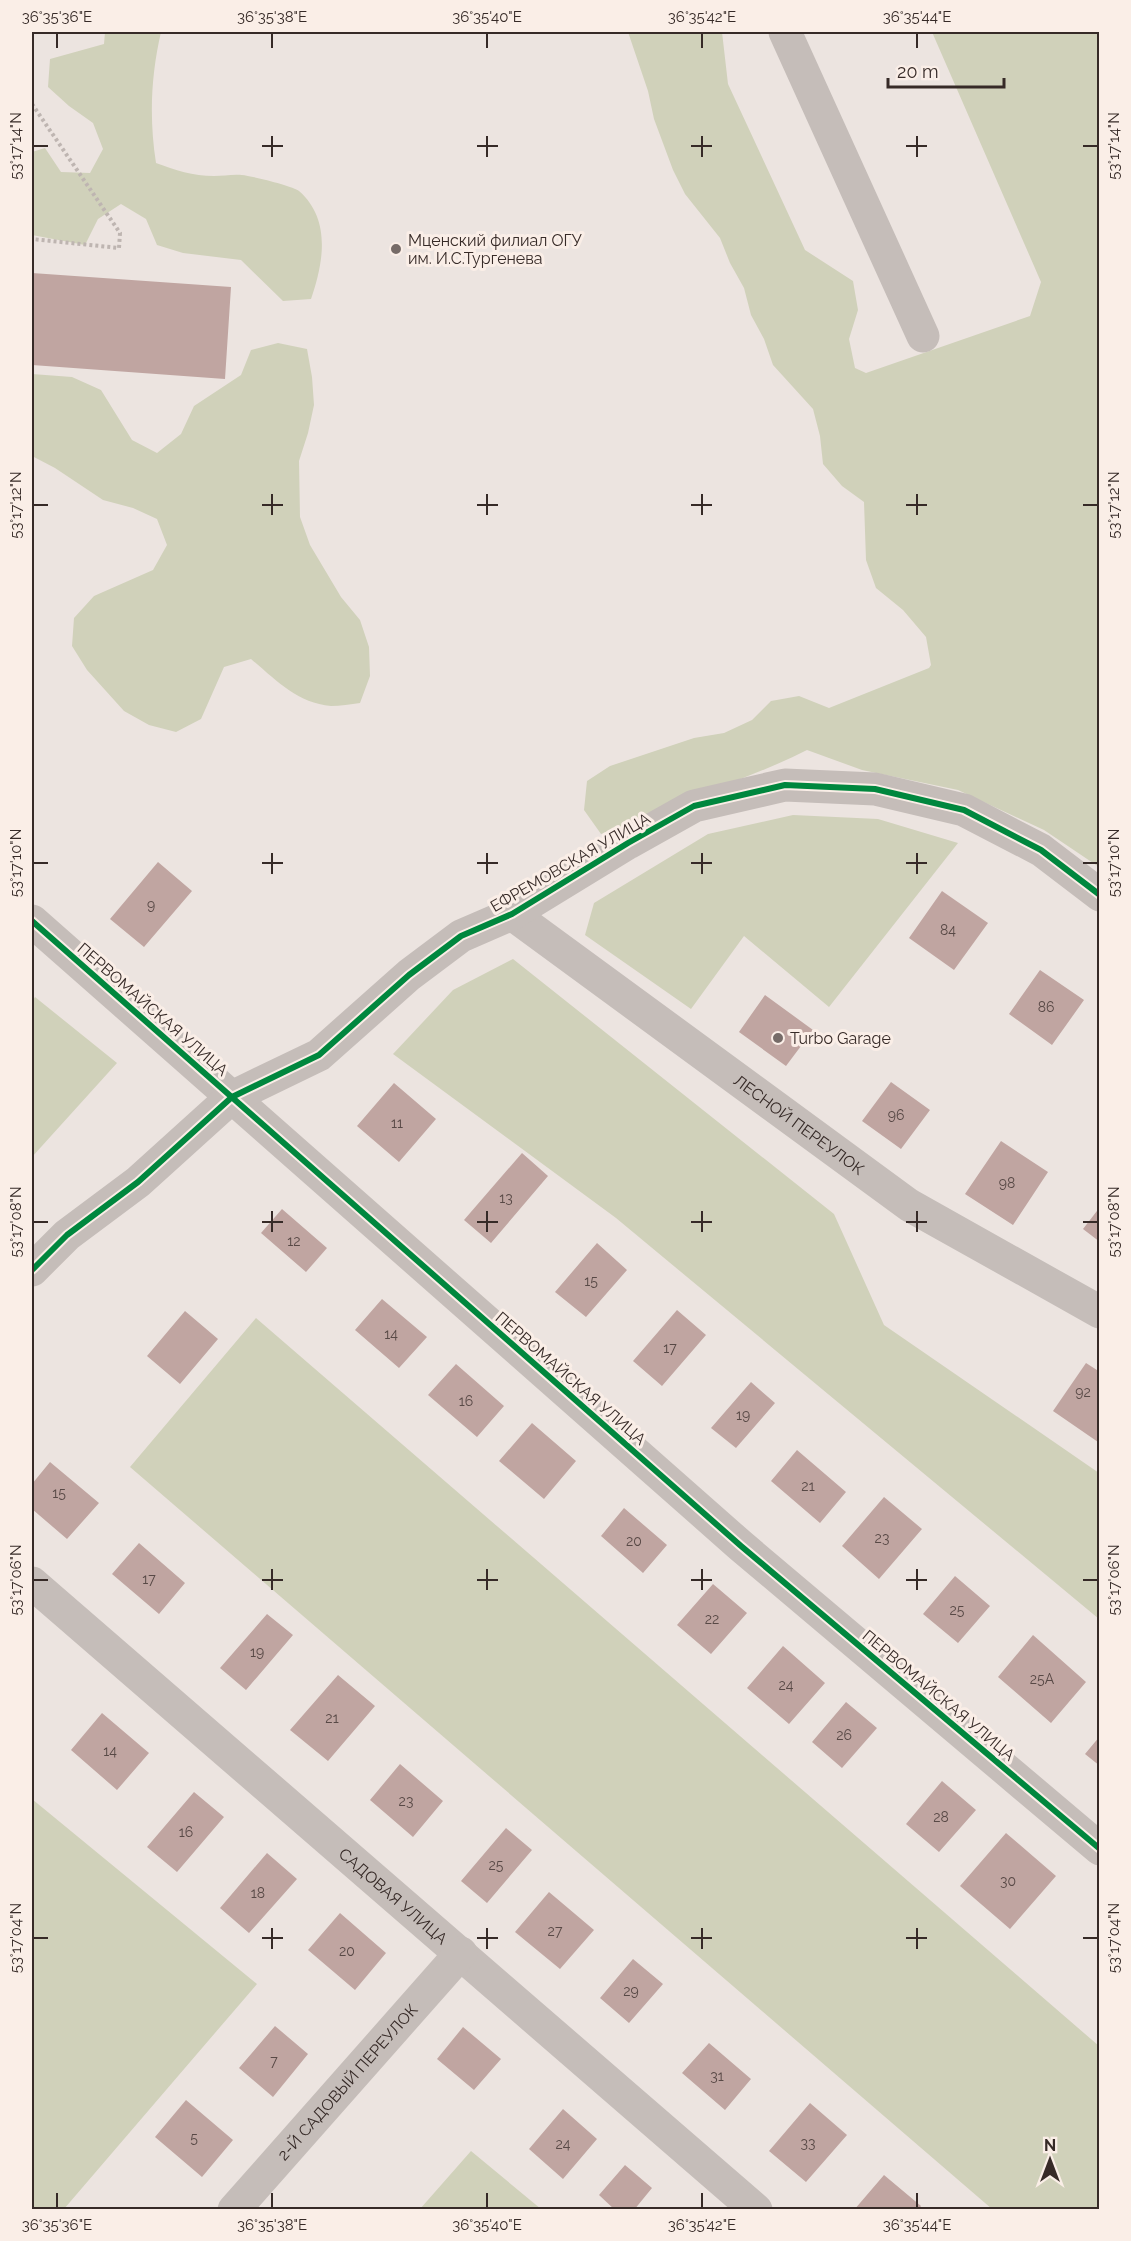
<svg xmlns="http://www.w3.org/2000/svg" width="1131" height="2241" viewBox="0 0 1131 2241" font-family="Raleway,sans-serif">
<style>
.green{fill:#d0d1ba}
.building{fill:#c0a5a1}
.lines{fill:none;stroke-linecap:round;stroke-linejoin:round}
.path{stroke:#beb5b1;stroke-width:4;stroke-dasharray:3 3;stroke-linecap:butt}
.minor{stroke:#c5bdb9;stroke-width:33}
.cycleway-casing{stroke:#faeee7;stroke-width:10}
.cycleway{stroke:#00873e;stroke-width:6}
.ticks{fill:none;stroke:#362a27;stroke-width:2}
.poi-dot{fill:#766b68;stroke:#faeee7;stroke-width:2}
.labels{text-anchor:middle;stroke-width:6;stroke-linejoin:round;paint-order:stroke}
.number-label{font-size:14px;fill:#584946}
.poi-label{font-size:16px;fill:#362a27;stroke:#faeee7;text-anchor:start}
.street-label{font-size:16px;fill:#362a27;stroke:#faeee7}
.neatline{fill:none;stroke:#362a27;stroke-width:2}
.ticks-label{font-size:15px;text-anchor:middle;fill:#362a27}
</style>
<rect width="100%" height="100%" fill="#ece4e0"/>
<!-- green -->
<path class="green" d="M105 32H161C151 75 149 118 156 163 175 170 193 176 214 176 223 176 233 174 242 175 252 176 293 186 299 191 332 220 323 264 311 299L283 301 241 260 183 253 157 245 146 219 121 204 98 219 85 245 32 235V152L45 148 61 172 90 173 103 149 93 123 69 106 48 87 50 59 104 44Z
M628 32H722L728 84 805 250 853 281 858 310 849 339 855 368 866 373 1030 316 1041 282 932 32H1099V867L1044 830 958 790 862 770 807 750C778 765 747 776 717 789 679 806 641 825 601 834L584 810 587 781 610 766 694 738 724 733 752 720 771 701 799 696 829 708 929 668 931 665 926 637 903 610 876 588 866 560 864 502 842 486 823 464 820 436 813 409 773 365 764 339 751 315 744 288 730 263 720 238 685 194 673 170 654 119 648 91Z
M278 343 307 349 312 377 314 405 308 433 299 461 300 517 310 545 341 597 360 620 369 647 370 676 360 703C351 704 340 706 331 706 297 703 276 680 251 659L224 667 201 719 176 732 149 725 124 711 87 670 72 646 74 618 94 596 153 570 167 545 157 519 133 508 103 500 55 468 32 456V374L72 377 101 390 132 440 157 453 181 434 194 406 241 375 251 350Z
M793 815 878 819 958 843 829 1007 744 936 691 1009 585 935 594 903 708 834Z
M513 959 834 1214 884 1325 1099 1473V1619L616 1218 393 1054 453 990Z
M35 997 117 1063 32 1157V1002Z
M256 1318 1099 2046V2209H992L130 1467Z
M32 1799 257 1984 64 2209H32Z
M471 2151 541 2209H420Z"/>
<!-- building -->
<path class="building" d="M32 273 231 287 225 379 32 365Z
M158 862 192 891 144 947 110 919Z
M942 891 988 923 954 970 909 938Z
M1040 970 1084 1000 1052 1045 1009 1014Z
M765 995 813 1030 786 1066 739 1032Z
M891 1082 930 1110 901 1149 862 1121Z
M394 1083 436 1119 399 1162 357 1126Z
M1001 1141 1048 1172 1013 1225 965 1194Z
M522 1153 548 1176 491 1243 464 1220Z
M1100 1207V1242L1083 1229Z
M282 1209 327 1248 306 1272 261 1233Z
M597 1243 627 1270 586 1317 555 1292Z
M382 1299 427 1337 399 1368 355 1330Z
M677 1310 706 1335 662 1386 633 1361Z
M185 1311 218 1339 180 1384 147 1356Z
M1086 1363 1100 1372V1439L1098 1442 1053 1411Z
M456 1364 504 1406 477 1437 428 1395Z
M751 1382 775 1403 736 1448 711 1428Z
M532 1423 576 1461 544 1499 499 1461Z
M797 1450 846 1492 820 1523 771 1481Z
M50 1462 99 1503 67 1539 32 1509V1484Z
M884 1497 922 1529 879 1579 842 1546Z
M624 1508 667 1545 643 1573 601 1536Z
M139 1543 185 1583 159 1614 112 1574Z
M955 1576 990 1606 958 1643 923 1614Z
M713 1584 747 1613 711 1654 677 1625Z
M267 1614 293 1635 246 1690 220 1668Z
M1033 1635 1086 1682 1051 1723 998 1677Z
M783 1646 825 1683 789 1724 747 1688Z
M338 1675 375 1706 328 1761 290 1730Z
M846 1702 877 1728 842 1768 812 1742Z
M102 1713 149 1753 117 1790 71 1750Z
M1100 1736V1766L1085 1754Z
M400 1764 443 1801 413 1837 370 1800Z
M942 1781 976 1810 939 1852 906 1824Z
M194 1792 224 1817 177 1872 147 1847Z
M506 1828 532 1850 487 1903 461 1881Z
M1006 1833 1056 1876 1010 1929 960 1886Z
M267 1853 297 1879 249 1933 220 1908Z
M549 1892 594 1930 560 1969 515 1932Z
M340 1913 386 1953 355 1990 308 1950Z
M633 1959 663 1984 629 2023 600 1998Z
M275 2026 308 2054 273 2097 239 2068Z
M463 2027 501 2059 474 2090 437 2059Z
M709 2043 751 2079 725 2110 682 2073Z
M186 2100 233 2140 202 2177 155 2137Z
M810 2103 847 2135 806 2182 769 2151Z
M563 2109 597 2139 563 2179 529 2149Z
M625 2165 652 2188 634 2210H615L599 2195Z
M884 2175 921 2206 918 2210H854Z"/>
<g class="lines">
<!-- path -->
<path class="path" d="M32 104 120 233 119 248 32 239"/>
<!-- minor -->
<g class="minor">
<path d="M785 32 923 336"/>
<path id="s1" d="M512 914 909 1205 1100 1312"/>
<path d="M32 921 741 1546 1100 1849"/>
<path d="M32 1270 67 1235 138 1182 232 1097 319 1055 409 975 461 936 512 914 628 843 694 806 785 785 875 789 964 810 1041 850 1100 895"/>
<path id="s2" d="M32 1583 756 2210"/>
<path id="s3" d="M234 2210 461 1953"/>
</g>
<defs>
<path id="cycleway" d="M32 921 741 1546 1100 1849
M32 1270 67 1235 138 1182 232 1097 319 1055 409 975 461 936 512 914 628 843 694 806 785 785 875 789 964 810 1041 850 1100 895"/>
</defs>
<!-- cycleway casing -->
<use href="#cycleway" class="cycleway-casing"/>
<!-- cycleway -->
<use href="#cycleway" class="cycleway"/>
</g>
<!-- ticks -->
<path class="ticks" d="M57 33V48M272 33V48M487 33V48M702 33V48M917 33V48M272 136V157M487 136V157M702 136V157M917 136V157M33 146H48M262 146H283M477 146H498M691 146H712M906 146H927M1083 146H1098M272 494V515M487 494V515M702 494V515M917 494V515M33 505H48M262 505H283M477 505H498M691 505H712M906 505H927M1083 505H1098M272 853V874M487 853V874M702 853V874M917 853V874M33 863H48M262 863H283M477 863H498M691 863H712M906 863H927M1083 863H1098M272 1211V1232M487 1211V1232M702 1211V1232M917 1211V1232M33 1222H48M262 1222H283M477 1222H498M691 1222H712M906 1222H927M1083 1222H1098M272 1569V1590M487 1569V1590M702 1569V1590M917 1569V1590M33 1580H48M262 1580H283M477 1580H498M691 1580H712M906 1580H927M1083 1580H1098M272 1928V1949M487 1928V1949M702 1928V1949M917 1928V1949M33 1938H48M262 1938H283M477 1938H498M691 1938H712M906 1938H927M1083 1938H1098M57 2193V2208M272 2193V2208M487 2193V2208M702 2193V2208M917 2193V2208"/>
<!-- markers -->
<g class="poi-dot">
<circle cx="396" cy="249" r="6"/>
<circle cx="778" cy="1038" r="6"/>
</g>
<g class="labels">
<!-- number labels -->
<g class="number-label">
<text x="151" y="910">9</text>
<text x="948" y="935">84</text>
<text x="1046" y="1012">86</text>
<text x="896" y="1120">96</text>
<text x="397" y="1128">11</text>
<text x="1007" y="1188">98</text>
<text x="506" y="1203">13</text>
<text x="294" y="1246">12</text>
<text x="591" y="1286">15</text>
<text x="391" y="1339">14</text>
<text x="670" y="1353">17</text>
<text x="1083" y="1397">92</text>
<text x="466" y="1406">16</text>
<text x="743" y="1420">19</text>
<text x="808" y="1491">21</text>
<text x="59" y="1498">15</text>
<text x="882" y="1543">23</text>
<text x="634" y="1546">20</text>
<text x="149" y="1584">17</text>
<text x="957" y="1615">25</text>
<text x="712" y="1624">22</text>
<text x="257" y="1657">19</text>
<text x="1042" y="1684">25А</text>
<text x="786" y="1690">24</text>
<text x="332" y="1723">21</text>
<text x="844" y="1740">26</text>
<text x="110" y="1756">14</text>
<text x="406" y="1806">23</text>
<text x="941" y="1822">28</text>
<text x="186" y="1837">16</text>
<text x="496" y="1870">25</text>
<text x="1008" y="1886">30</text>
<text x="258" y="1898">18</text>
<text x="555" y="1936">27</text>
<text x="347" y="1956">20</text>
<text x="631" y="1996">29</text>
<text x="274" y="2066">7</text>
<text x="717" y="2081">31</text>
<text x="194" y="2143">5</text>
<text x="808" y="2148">33</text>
<text x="563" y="2149">24</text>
</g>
<!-- poi labels -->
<g class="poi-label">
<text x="408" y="246">Мценский филиал ОГУ<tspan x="408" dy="18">им. И.С.Тургенева</tspan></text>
<text x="790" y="1044">Turbo Garage</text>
</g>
<!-- street labels -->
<g class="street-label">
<text transform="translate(570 862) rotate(-30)" y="6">ЕФРЕМОВСКАЯ УЛИЦА</text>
<text transform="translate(153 1009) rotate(41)" y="6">ПЕРВОМАЙСКАЯ УЛИЦА</text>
<text dy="6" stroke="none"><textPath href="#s1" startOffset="356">ЛЕСНОЙ ПЕРЕУЛОК</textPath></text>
<text transform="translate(571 1378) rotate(41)" y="6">ПЕРВОМАЙСКАЯ УЛИЦА</text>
<text transform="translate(939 1695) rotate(40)" y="6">ПЕРВОМАЙСКАЯ УЛИЦА</text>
<text dy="6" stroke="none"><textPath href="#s2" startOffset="478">САДОВАЯ УЛИЦА</textPath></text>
<text dy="6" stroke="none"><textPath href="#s3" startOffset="171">2-Й САДОВЫЙ ПЕРЕУЛОК</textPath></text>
</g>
</g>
<!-- border -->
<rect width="1131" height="2241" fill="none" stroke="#faeee7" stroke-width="66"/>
<!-- north arrow -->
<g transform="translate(1050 2160)" stroke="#faeee7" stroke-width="4.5" paint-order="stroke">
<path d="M0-4.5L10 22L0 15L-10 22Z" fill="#362a27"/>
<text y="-9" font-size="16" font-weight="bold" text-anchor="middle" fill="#362a27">N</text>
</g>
<!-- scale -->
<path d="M888 78v9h116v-9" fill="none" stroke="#362a27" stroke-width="3"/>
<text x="897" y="78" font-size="18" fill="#362a27" stroke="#faeee7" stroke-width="4.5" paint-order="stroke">20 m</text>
<rect x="33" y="33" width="1065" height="2175" class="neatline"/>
<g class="ticks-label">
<text x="57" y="22">36°35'36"E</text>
<text x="272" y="22">36°35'38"E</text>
<text x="487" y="22">36°35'40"E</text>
<text x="702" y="22">36°35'42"E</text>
<text x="917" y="22">36°35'44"E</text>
<text transform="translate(16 146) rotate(-90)" y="5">53°17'14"N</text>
<text transform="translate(1114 146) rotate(-90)" y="5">53°17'14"N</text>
<text transform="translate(16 505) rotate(-90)" y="5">53°17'12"N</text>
<text transform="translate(1114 505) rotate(-90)" y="5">53°17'12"N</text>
<text transform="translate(16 863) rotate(-90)" y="5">53°17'10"N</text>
<text transform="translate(1114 863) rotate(-90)" y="5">53°17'10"N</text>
<text transform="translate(16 1222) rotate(-90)" y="5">53°17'08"N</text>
<text transform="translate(1114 1222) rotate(-90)" y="5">53°17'08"N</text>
<text transform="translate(16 1580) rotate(-90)" y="5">53°17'06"N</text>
<text transform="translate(1114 1580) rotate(-90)" y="5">53°17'06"N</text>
<text transform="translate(16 1938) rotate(-90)" y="5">53°17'04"N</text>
<text transform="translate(1114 1938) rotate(-90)" y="5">53°17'04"N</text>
<text x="57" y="2230">36°35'36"E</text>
<text x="272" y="2230">36°35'38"E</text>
<text x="487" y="2230">36°35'40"E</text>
<text x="702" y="2230">36°35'42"E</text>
<text x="917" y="2230">36°35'44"E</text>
</g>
</svg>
